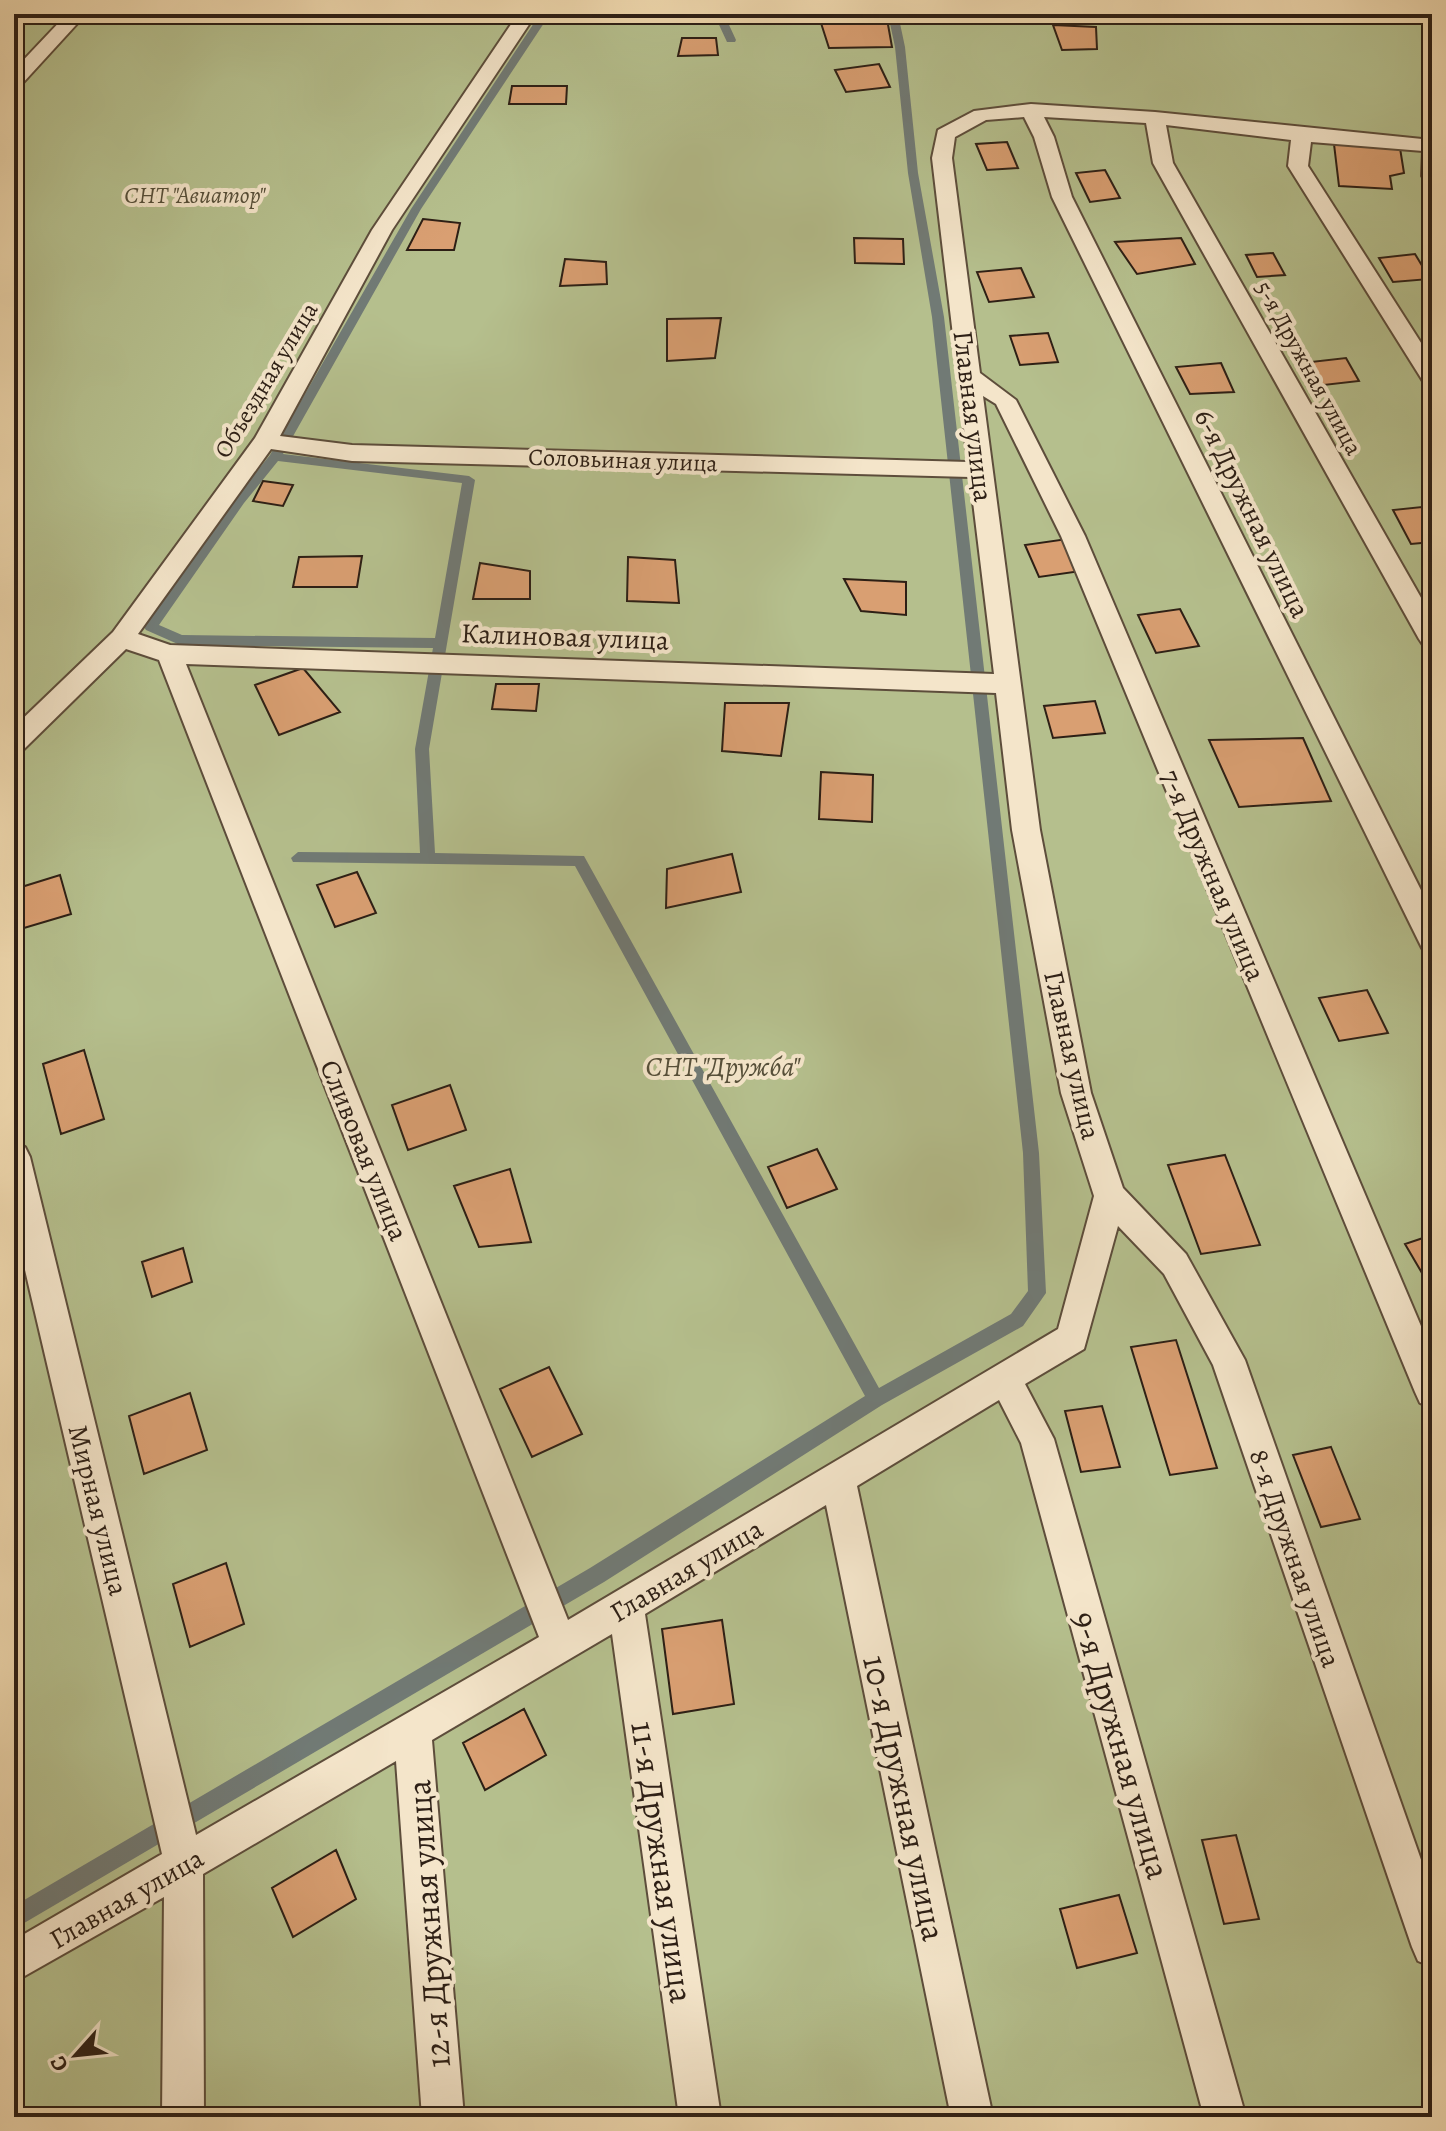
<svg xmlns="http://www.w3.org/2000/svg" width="1446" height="2131" viewBox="0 0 1446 2131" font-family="Alegreya,serif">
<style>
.green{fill:#b5bf8d;stroke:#716f51;stroke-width:2}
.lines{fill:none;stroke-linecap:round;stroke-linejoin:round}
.stream{fill:#717a75;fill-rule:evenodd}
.building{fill:#d99f72;stroke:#2d1f15;stroke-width:2}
.service-casing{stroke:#5d4d3b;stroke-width:4}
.service{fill:#f4e5ca;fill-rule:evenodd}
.labels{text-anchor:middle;stroke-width:8;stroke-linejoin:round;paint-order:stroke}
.far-park-label{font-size:24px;font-style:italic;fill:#564f39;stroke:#f4e5ca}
.far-street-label{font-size:24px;fill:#2d1f15;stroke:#f4e5ca}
.street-label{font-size:28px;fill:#2d1f15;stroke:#f4e5ca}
.park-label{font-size:28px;font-style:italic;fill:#564f39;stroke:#f4e5ca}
.near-street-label{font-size:34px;fill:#2d1f15;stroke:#f4e5ca}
</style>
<rect width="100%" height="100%" fill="#eed7ad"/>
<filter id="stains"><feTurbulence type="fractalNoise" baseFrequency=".0025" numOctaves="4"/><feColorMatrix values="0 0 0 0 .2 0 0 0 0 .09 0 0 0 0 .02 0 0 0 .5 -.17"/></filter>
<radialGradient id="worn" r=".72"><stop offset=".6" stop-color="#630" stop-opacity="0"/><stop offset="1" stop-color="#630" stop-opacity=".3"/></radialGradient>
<!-- green -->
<path class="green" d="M14 14H1432V2117H14Z"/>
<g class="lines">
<!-- stream -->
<path class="stream" d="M540 14H550L421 209 283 454 469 476 475 480 429 749 435 853 584 856 879 1388 1011 1314 1028 1291 1023 1153 932 317 908 173 895 47 888 14H898L905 47 918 173 944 317 1039 1153 1046 1293 1023 1326 882 1405 604 1582 14 1929V1906L590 1568 865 1396 575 866 293 862 291 858 298 852 420 853 415 749 433 648 180 645 146 630 144 627 236 497 270 455 411 209ZM278 461 462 483 435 638 182 635 159 625 244 503Z
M714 14H724L736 40 735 42H727Z"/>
</g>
<!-- building -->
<path class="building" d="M887 19 892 47 829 48 821 23Z
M1053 25 1096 27 1097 49 1062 50Z
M682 38H716L718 55 678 56Z
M879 64 890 87 846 92 835 70Z
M512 86H567L566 104H509Z
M1007 142 1018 168 987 170 976 144Z
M1334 144 1400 148 1404 173 1390 176 1392 189 1339 186Z
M1105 170 1120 198 1090 202 1076 173Z
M423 219 460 223 454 250H407Z
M854 238 903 239 904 264 855 263Z
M1181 238 1195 264 1137 274 1115 242Z
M1273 253 1285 275 1257 277 1246 255Z
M1415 254 1430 279 1393 282 1379 258Z
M565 259 606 262 607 284 560 286Z
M1021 268 1034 297 989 302 977 272Z
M721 318 715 358 667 361V319Z
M1048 333 1058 362 1020 365 1010 336Z
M1346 358 1359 381 1315 386 1302 363Z
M1221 363 1234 392 1190 394 1176 367Z
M263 481 293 485 283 506 253 501Z
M1422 507 1432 525V542L1411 544 1393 510Z
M1067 539 1081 571 1039 577 1025 545Z
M362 556 357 587H293L299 557Z
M628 557 675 560 679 603 627 601Z
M480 563 530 571V599H473Z
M844 579 906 582V615L861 611Z
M1180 609 1199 646 1156 653 1138 615Z
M303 668 340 712 279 735 255 685Z
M496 684H539L536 711 492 709Z
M1095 701 1105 733 1053 738 1044 706Z
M725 703H789L781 756 722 751Z
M1303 738 1331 801 1239 807 1209 740Z
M821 772 873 775 872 822 819 819Z
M732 854 741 892 666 908 667 869Z
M357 872 376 913 335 927 317 885Z
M60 875 71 914 24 928 15 889Z
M1367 990 1388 1033 1339 1041 1319 998Z
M84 1050 104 1119 61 1134 43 1064Z
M450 1085 466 1130 408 1150 392 1105Z
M817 1149 837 1189 787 1208 768 1167Z
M1225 1155 1260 1245 1201 1254 1168 1165Z
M510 1169 531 1242 479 1247 454 1186Z
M1432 1235V1270L1422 1273 1405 1244Z
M183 1248 192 1282 152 1297 142 1262Z
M1176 1340 1217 1468 1170 1475 1131 1347Z
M549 1367 582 1434 532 1457 500 1389Z
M190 1393 207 1450 144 1474 129 1416Z
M1102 1406 1120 1467 1081 1472 1065 1411Z
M1331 1447 1360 1519 1321 1527 1293 1455Z
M226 1563 244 1624 190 1647 173 1584Z
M722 1620 734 1704 673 1714 662 1629Z
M524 1709 546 1755 485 1790 463 1743Z
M1236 1835 1259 1919 1224 1924 1202 1840Z
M336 1850 356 1899 293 1937 272 1888Z
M1119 1895 1137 1953 1077 1968 1060 1909Z"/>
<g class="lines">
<defs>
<path id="service" d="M67 14H86L21 85 14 87V70Z
M518 14H536L392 230 280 436 352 445 968 462 932 158 938 130 974 111 1031 104 1155 112 1432 140V182L1422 176 1423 151 1311 142 1308 166 1432 360V385L1424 383 1421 378 1288 166 1291 140 1166 125 1173 163 1432 617V648L1423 645 1419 639 1153 163 1146 123 1044 117 1054 137 1072 197 1432 912V951L1422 948 1418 940 1052 197 1034 137 1024 117 986 120 955 137 952 158 980 373 1016 400 1085 536 1432 1352V1408L1420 1403 1415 1392 1061 536 996 404 983 396 1040 830 1091 1093 1123 1188 1186 1254 1245 1360 1432 1891V1967L1418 1961 1412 1947 1213 1365 1164 1274 1118 1226 1084 1349 1025 1384 1054 1439 1246 2117H1204L1021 1443 999 1400 857 1486 993 2117H951L826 1505 645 1614 721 2117H679L612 1634 432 1740 464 2117H422L396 1761 203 1874 204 2117H162L164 1897 14 1982V1940L162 1854 14 1223V1144L25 1147 30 1157 196 1835 539 1637 159 660 126 649 23 750 14 753V727L113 632 255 438 372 230ZM271 449 352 461 970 477 994 674 170 645 138 634ZM186 664 996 693 1012 830 1061 1093 1094 1196 1058 1329 568 1620Z"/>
</defs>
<!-- service casing -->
<use href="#service" class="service-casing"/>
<!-- service -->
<use href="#service" class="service"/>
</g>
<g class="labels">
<!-- far-park labels -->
<g class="far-park-label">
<text x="195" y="203">СНТ "Авиатор"</text>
</g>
<!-- far-street labels -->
<g class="far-street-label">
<text transform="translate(1309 368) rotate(61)" y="8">5-я Дружная улица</text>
<text transform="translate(266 380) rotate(-59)" y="8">Объездная улица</text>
<text transform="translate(623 460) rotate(2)" y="8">Соловьиная улица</text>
</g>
<!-- street labels -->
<g class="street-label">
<text transform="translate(974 416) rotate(83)" y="10">Главная улица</text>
<text transform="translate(1253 513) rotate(64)" y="10">6-я Дружная улица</text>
<text transform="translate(565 636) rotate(2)" y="10">Калиновая улица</text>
<text transform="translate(1214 875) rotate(67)" y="10">7-я Дружная улица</text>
<text transform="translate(1073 1055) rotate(77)" y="10">Главная улица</text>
<text transform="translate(365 1150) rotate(68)" y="10">Сливовая улица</text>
<text transform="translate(99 1510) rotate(76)" y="10">Мирная улица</text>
<text transform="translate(1296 1558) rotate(71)" y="10">8-я Дружная улица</text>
<text transform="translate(686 1570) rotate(-31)" y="10">Главная улица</text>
<text transform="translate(126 1898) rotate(-30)" y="10">Главная улица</text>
</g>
<!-- park labels -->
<g class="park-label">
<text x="723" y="1076">СНТ "Дружба"</text>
</g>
<!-- near-street labels -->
<g class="near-street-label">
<text transform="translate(1122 1745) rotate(74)" y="12">9-я Дружная улица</text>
<text transform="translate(905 1798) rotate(78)" y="12">10-я Дружная улица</text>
<text transform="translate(663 1862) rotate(82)" y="12">11-я Дружная улица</text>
<text transform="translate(428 1924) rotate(-94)" y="12">12-я Дружная улица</text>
</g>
</g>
<!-- margin -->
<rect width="1446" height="2131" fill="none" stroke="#eed7ad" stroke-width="48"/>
<rect x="16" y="16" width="1414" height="2099" fill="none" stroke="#2d1f15" stroke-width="4"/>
<rect x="24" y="24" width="1398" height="2083" fill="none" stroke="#2d1f15" stroke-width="2"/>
<!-- north arrow -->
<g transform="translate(76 2055) rotate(243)" stroke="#f4e5ca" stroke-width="6" paint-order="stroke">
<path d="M0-6L14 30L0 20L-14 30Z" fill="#2d1f15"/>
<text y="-12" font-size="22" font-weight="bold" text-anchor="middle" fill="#2d1f15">С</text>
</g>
<rect width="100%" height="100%" filter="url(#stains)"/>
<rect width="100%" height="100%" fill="url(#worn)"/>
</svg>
